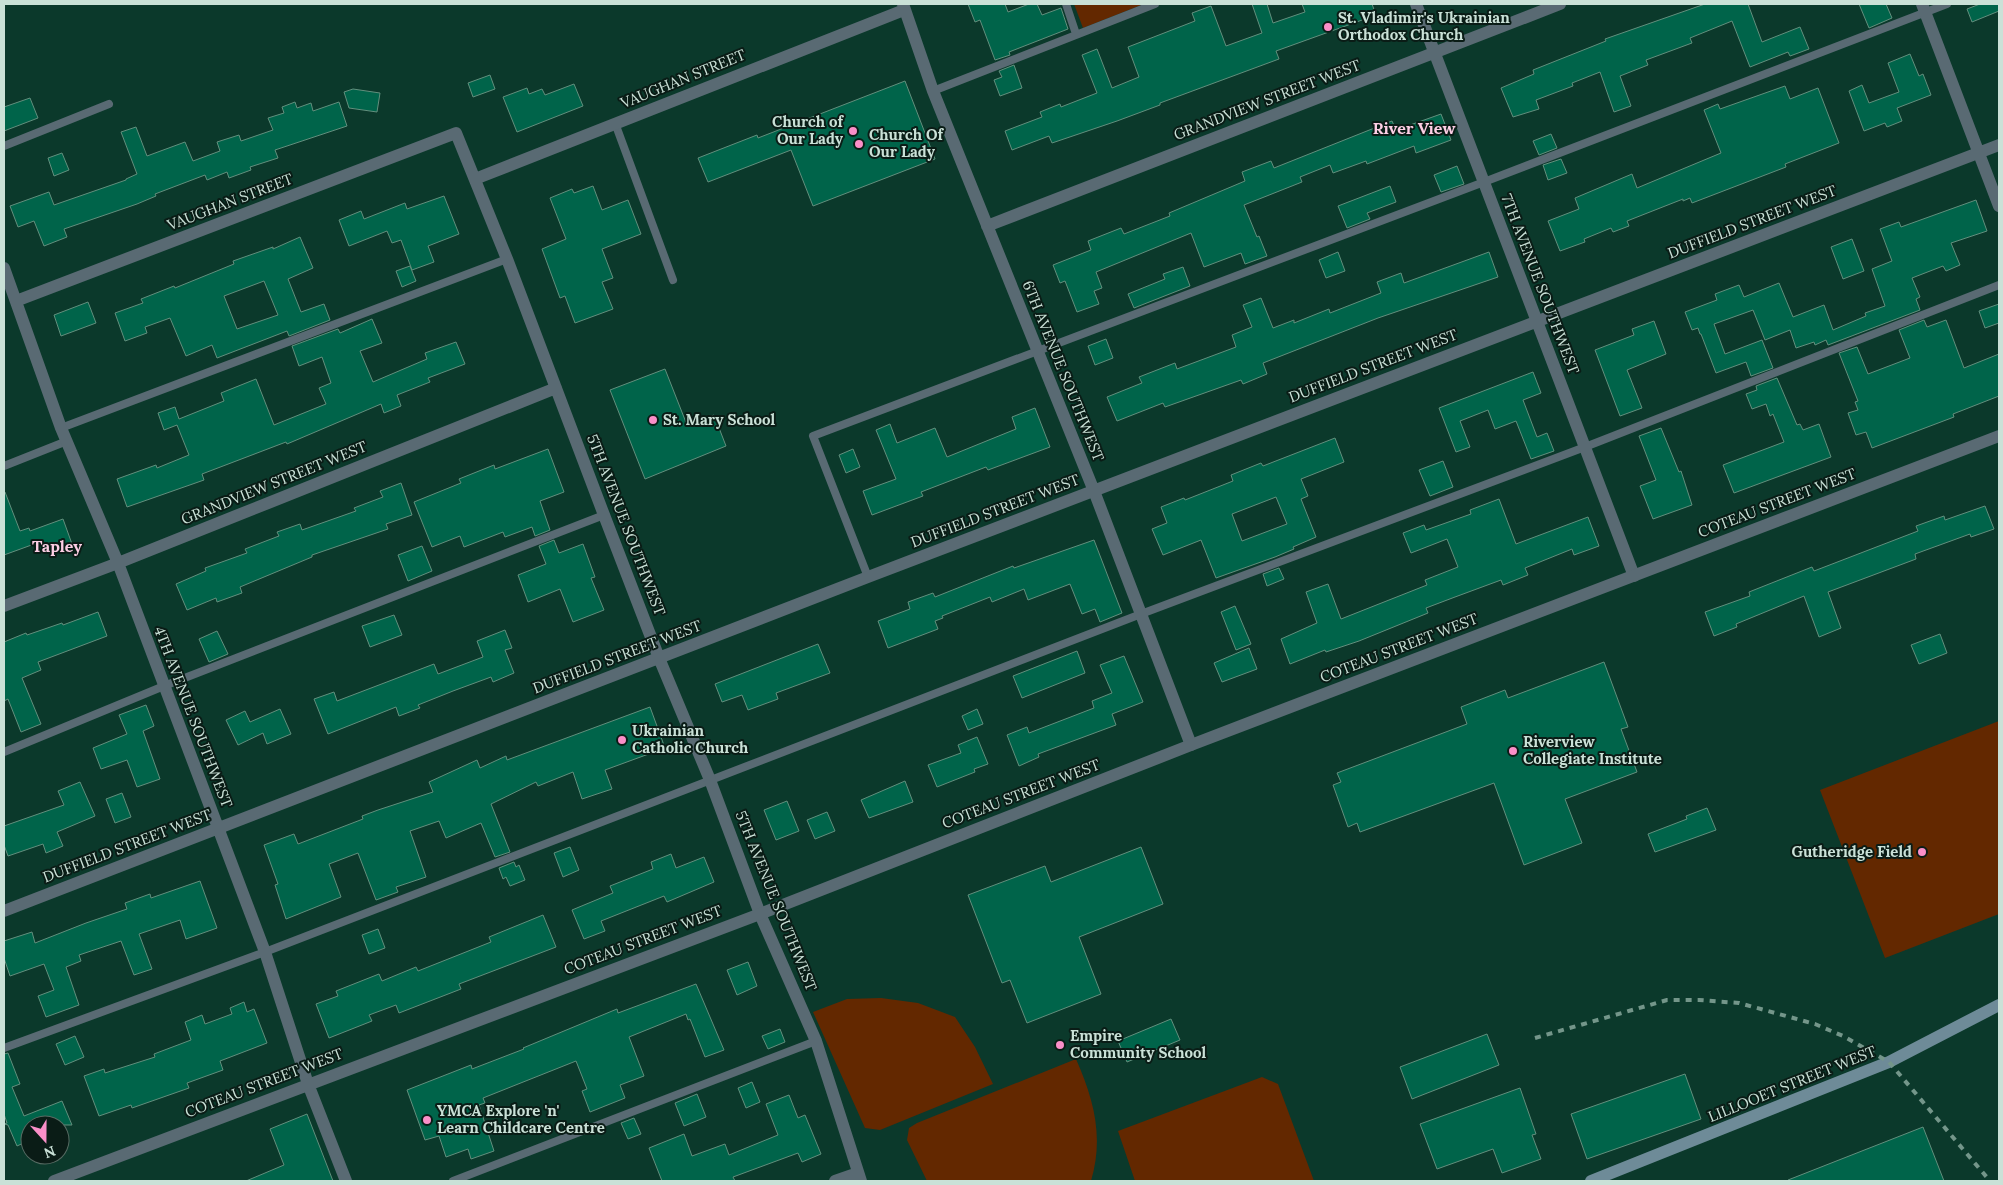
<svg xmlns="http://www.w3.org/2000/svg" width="2003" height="1185" viewBox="0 0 2003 1185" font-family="Lora,serif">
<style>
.green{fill:#632800}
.building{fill:#00644a;stroke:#628f7d;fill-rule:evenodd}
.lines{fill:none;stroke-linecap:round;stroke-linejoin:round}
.service{stroke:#596a73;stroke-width:8}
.minor{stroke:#596a73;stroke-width:12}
.tertiary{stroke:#596a73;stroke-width:12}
.secondary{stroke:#6e8b98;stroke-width:12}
.rail{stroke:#74968a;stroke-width:4;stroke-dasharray:6 6;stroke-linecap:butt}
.poi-dot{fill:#fa8fc8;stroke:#0a1c16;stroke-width:2}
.labels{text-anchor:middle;stroke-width:4;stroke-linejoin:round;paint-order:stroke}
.poi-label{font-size:15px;font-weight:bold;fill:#cae1d7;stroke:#0a1c16;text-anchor:start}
.street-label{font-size:15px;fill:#cae1d7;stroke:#0a1c16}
.neighbourhood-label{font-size:16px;font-weight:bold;fill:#fdcfe5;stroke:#0a1c16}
</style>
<rect width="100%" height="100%" fill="#0b392b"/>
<!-- green -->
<path class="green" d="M1074 4H1144L1083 28Z
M1999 721V914L1885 958 1820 790Z
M881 998 918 1003 955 1017 975 1047 993 1084 880 1130 865 1128 813 1012 847 999Z
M1076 1059C1094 1100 1104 1137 1091 1181H927L907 1140 909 1128 917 1123Z
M1262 1077 1278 1084 1314 1181H1135L1118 1131Z"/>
<!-- building -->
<path class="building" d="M968 4H1005L1008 12 1029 4H1037L1042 15 1061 8 1068 29 1009 52 1010 55 995 60 980 20 975 22Z
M1252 4H1267L1273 23 1305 12 1302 4H1372L1376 15 1276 51 1279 59 1160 103V105L1117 121 1052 143 1049 136 1012 150 1005 131 1042 117 1040 112 1060 104 1061 107 1097 93 1082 55 1097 49 1112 88 1139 77 1128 47 1195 21 1192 13 1211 6 1226 46 1262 33Z
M1705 4H1748L1762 42 1800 27 1809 49 1790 56 1788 52 1750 67 1732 21 1690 38 1692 43 1646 60 1648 65 1620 76 1631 106 1614 112 1600 72 1572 83 1573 86 1536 100 1539 109 1513 117 1501 88 1534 74 1533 70 1606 41 1605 39Z
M1859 4H1886L1892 18 1869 28Z
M1980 4H1999V11L1972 22 1967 9Z
M1910 54 1919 76 1923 74 1931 95 1897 108 1902 121 1887 127 1885 123 1864 131 1849 91 1862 85 1869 103 1899 92 1888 63Z
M1014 65 1022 88 1000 96 994 80 1002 77 999 71Z
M490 75 495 89 473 97 468 83Z
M905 81 935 159 813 206 791 150 708 182 698 158 757 135 758 138Z
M574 84 583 106 517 132 503 97 527 88 529 94 542 89 545 95Z
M1785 86 1790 99 1818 88 1839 143 1785 164 1786 167 1692 203 1690 198 1683 201V199L1627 221 1629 226 1613 232 1611 228 1584 239 1585 242 1560 251 1548 221 1579 209 1575 198 1632 174 1637 188 1721 153 1704 110 1718 104 1720 109Z
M353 89 380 93 377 112 349 108 344 92Z
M30 98 38 118 4 131V107Z
M295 102 297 108 311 103 313 111 339 102 347 126 275 150 278 158 250 167 251 170 229 178 227 172 207 180 205 175 155 194 156 196 137 204 64 229 67 237 44 246 34 221 18 227 10 206 49 192 54 205 126 180V179L137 174 121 132 136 127 147 156 185 142 193 161 220 151 217 142 239 135 241 141 273 130 268 118 284 113 282 107Z
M1441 114 1451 140 1416 153 1414 146 1367 164 1366 161 1333 173 1330 165 1300 177 1302 182 1244 205 1257 237 1259 236 1267 256 1245 264 1241 253 1204 267 1191 233 1096 272 1102 288 1094 291 1099 304 1077 312 1065 281 1060 283 1053 265 1091 250 1088 241 1121 228 1124 234 1170 216 1169 213 1245 181 1242 172 1271 161 1274 168 1392 121 1396 130Z
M1551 134 1557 148 1539 155 1533 141Z
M62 153 69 170 54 176 48 158Z
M1561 159 1567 173 1548 180 1543 165Z
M1457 166 1464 184 1441 192 1434 175Z
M593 186 602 210 628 200 641 234 602 249 613 278 602 282 613 309 575 323 565 296 560 298 542 249 566 239 550 198 572 189 574 193Z
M1390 186 1396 202 1367 213 1370 219 1347 228 1338 206Z
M444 196 459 234 428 246 434 262 412 270 401 240 392 243 387 231 349 246 339 220 361 211 364 219 405 203 407 209Z
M1976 200 1987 231 1951 243 1960 265 1946 271 1943 266 1912 278 1920 297 1916 299 1920 310 1828 345 1826 340 1815 345 1814 342 1796 348 1790 330 1765 340 1753 310 1714 324 1725 354 1762 340 1773 368 1751 376 1746 362 1716 373 1701 334H1700L1698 328 1692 330 1685 312 1717 300 1715 294 1739 285 1744 297 1779 283 1793 317 1824 305 1833 330 1866 316 1865 313 1885 306 1872 269 1892 261 1880 229 1899 222 1901 227Z
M300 237 313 268 288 279 301 312 324 304 330 320 289 336 287 331 217 358 212 345 186 356 170 318 145 327 147 333 125 341 115 313 143 303 141 299 174 286 175 288 234 264 233 261 273 247V249ZM264 281 278 315 237 329 224 296Z
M1852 239 1864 271 1843 279 1831 247Z
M1338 252 1345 271 1326 278 1319 260Z
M1489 252 1498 277 1378 318 1263 363 1267 374 1243 384 1241 380 1165 407 1163 403 1117 421 1107 397 1142 383 1139 377 1175 363 1177 369 1236 347 1232 335 1252 327 1243 305 1261 298 1273 328 1294 320V323L1329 309 1330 313 1381 293 1377 282 1401 273 1404 283Z
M410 266 416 281 402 287 396 271Z
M1183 267 1190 286 1134 308 1128 294 1165 279 1163 274Z
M88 302 96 323 61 336 54 315Z
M1999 304V323L1985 328 1979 311Z
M372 319 382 343 360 351 373 382 427 359 425 353 456 342 465 364 428 378 430 382 397 395 401 406 384 413 381 404 287 444 286 442 202 474 204 480 127 507 117 479 156 465 157 468 189 455 177 425 164 430 158 413 175 407 179 419 224 401 221 393 256 379 274 425 326 404 319 388 331 383 322 357 299 366 292 346 338 329 340 333Z
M1924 320 1927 327 1946 320 1964 368 1999 354V396L1953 414 1954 417 1872 448 1866 432 1856 435 1848 413 1858 410 1855 402 1858 401 1839 353 1857 347 1868 374 1910 358 1899 330Z
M1654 321 1666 354 1627 370 1642 408 1620 416 1595 350 1634 335 1632 329Z
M1106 339 1113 358 1095 365 1088 346Z
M665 369 687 425 714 415 726 446 645 479 610 390Z
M1533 372 1541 393 1523 400 1537 437 1547 433 1554 451 1531 459 1516 421 1495 429 1488 410 1460 421 1470 447 1456 452 1439 408Z
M1777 378 1797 425 1800 424 1803 430 1819 424 1831 457 1734 493 1723 465 1784 442 1773 414 1770 416 1766 404 1752 409 1746 394 1757 390 1756 386Z
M1035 408 1050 447 988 470 986 467 921 492 923 496 872 515 863 491 896 479 876 430 890 424 897 443 935 428 947 457 1016 429 1012 417Z
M1661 428 1679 472 1681 471 1692 505 1653 519 1640 486 1656 480 1639 436Z
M1335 438 1344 462 1301 479 1308 496 1301 499 1316 537 1293 547 1294 549 1275 557 1216 578 1201 540 1163 555 1152 529 1167 523 1161 507 1184 498 1185 500 1233 481 1231 475 1261 463 1263 466ZM1276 497 1287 524 1242 541 1232 514Z
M548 449 564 492 540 501 550 530 535 536 532 527 505 537 503 532 464 547 460 536 432 547 414 502 461 483 459 479 494 465 495 469Z
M853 449 860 467 846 473 839 455Z
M1443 461 1453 487 1430 496 1419 470Z
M401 483 412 515 386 524 388 529 312 555V557L240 587 242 593 217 602 216 598 187 610 176 584 206 571 205 568 247 553 245 549 279 536 277 532 300 524 302 530 356 511 354 508 383 497 380 491Z
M5 492 20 531 29 528 30 531 63 519 72 544 51 552 49 547 40 551 37 543 4 555V493Z
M1499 499 1516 544 1588 517 1599 546 1574 555 1572 549 1525 568 1528 575 1503 585 1501 580 1455 597 1426 608 1428 613 1359 641 1326 652 1325 650 1290 664 1281 639 1317 623 1306 592 1328 584 1341 619 1427 585 1425 580 1458 567 1447 539 1411 553 1403 533 1424 525 1426 530 1471 514 1470 510Z
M1985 506 1994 529 1971 537 1970 534 1915 554 1916 559 1828 592 1841 628 1819 637 1804 596 1736 624 1737 627 1714 636 1705 612 1750 596 1749 592 1812 567 1814 571 1918 531 1916 526 1944 516 1945 520Z
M554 540 559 553 583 544 595 577 591 578 604 610 573 622 560 589 528 602 518 575 546 564 539 546Z
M1094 540 1122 613 1100 622 1095 609 1082 614 1070 584 1028 600 1024 589 992 602 990 597 942 616 943 618 935 621 938 629 888 648 878 621 910 609 908 602 933 593 935 597 1013 566 1014 568Z
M422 546 432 571 408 581 398 555Z
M1279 568 1284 579 1267 586 1263 574Z
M1235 606 1251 644 1236 650 1221 612Z
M98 612 107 636 38 662 41 670 22 678 41 724 21 732 8 699 4 701V642L26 633 27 635 62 623 63 625Z
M394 615 402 635 370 647 362 626Z
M505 630 512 648 505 650 514 673 493 682 491 677 453 691 418 705 420 708 399 716 396 707 328 734 314 699 334 692 337 701 434 664 438 674 483 657 477 641Z
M217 631 228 654 209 662 199 639Z
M1940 634 1947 653 1919 664 1911 645Z
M818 644 830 673 776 693 778 699 748 710 742 695 722 702 715 684Z
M1249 648 1257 669 1222 682 1214 663Z
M1077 651 1085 673 1022 698 1013 676Z
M1124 656 1143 702 1112 714 1116 725 1038 754 1039 757 1019 766 1007 735 1027 727 1029 733 1094 708 1092 701 1112 693 1100 665Z
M1604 662 1628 727 1621 729 1637 772 1565 799 1582 843 1524 865 1494 783 1360 832 1357 823 1348 827 1333 785 1341 782 1337 773 1467 724 1461 707 1505 690 1508 698Z
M146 705 154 726 143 731 160 779 137 787 127 760 101 769 93 748 127 734 119 715Z
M650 707 665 748 605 770 612 789 582 799 573 772 538 786 536 782 491 804 510 852 495 857 481 823 446 838 439 821 410 831 426 877 396 887 398 892 376 900 358 853 329 864 341 897 286 919 275 885 278 884 264 845 294 834 298 844 363 819 362 816 378 810 433 792 429 782 477 760 480 768 506 756 507 760Z
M280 709 291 734 267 744 263 733 238 745 226 720 245 711 250 722Z
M977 709 983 724 968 730 962 716Z
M977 737 988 764 974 769 975 772 937 787 928 765 961 753 958 745Z
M905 781 913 802 869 818 861 800Z
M80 782 95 816 57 832 63 846 46 853 43 844 8 856 4 845V826L64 805 58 791Z
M122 793 131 817 115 823 106 799Z
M787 801 799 831 776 840 764 810Z
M1707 808 1716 830 1655 852 1648 834 1687 819 1686 816Z
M827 812 835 831 815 839 807 820Z
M570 847 579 870 563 877 554 853Z
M1141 847 1163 904 1079 937 1101 994 1027 1023 1010 980 1002 983 968 895 1045 866 1051 882Z
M671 854 676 868 704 857 714 882 667 902 664 896 601 921 605 931 584 939 572 910 613 893 610 886 653 869 651 862Z
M514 862 516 867 519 865 525 880 510 886 506 877 503 879 499 868Z
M200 881 217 928 186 939 180 920 139 934 152 969 134 975 121 941 79 955 81 961 66 967 79 1005 46 1017 38 996 54 990 44 964 10 976 4 958V941L32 932 35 943 86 923 127 909 125 903 150 894 151 898Z
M543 915 556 947 459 984 461 989 399 1013 396 1005 369 1015 372 1021 329 1038 316 1004 338 996 336 991 379 974 382 981 416 967 418 971 491 942 489 937Z
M378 929 385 948 369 954 362 935Z
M748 962 757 986 737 995 727 970Z
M696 984 724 1050 705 1057 690 1019 688 1020 686 1014 629 1037 644 1076 620 1085 625 1098 590 1112 582 1091 587 1089 576 1061 483 1098 485 1103 479 1105 494 1151 471 1159 468 1149 446 1157 439 1136 425 1140 407 1090 471 1065 472 1069 524 1049 523 1048 617 1009 618 1013Z
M244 1002 247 1012 254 1009 267 1043 220 1061 223 1070 187 1083 189 1088 132 1108 131 1105 99 1116 84 1076 104 1069 105 1073 155 1057 154 1054 191 1040 185 1022 202 1015 205 1024 232 1014 230 1008Z
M1171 1019 1180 1040 1127 1062 1118 1041Z
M780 1029 785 1042 768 1049 762 1036Z
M1487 1034 1499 1065 1412 1099 1400 1067Z
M75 1036 84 1057 65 1065 56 1044Z
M8 1053 20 1084 12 1087 24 1116 62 1101 72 1125H30V1140L17 1146 8 1125 4 1124 7 1123 4 1114V1054Z
M1685 1074 1701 1119 1587 1159 1571 1114Z
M752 1082 760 1102 746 1108 738 1088Z
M1520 1088 1536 1134 1532 1135 1541 1159 1502 1173 1493 1149 1437 1169 1420 1124Z
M697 1094 706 1117 684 1126 675 1103Z
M789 1095 798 1118 805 1115 821 1154 802 1162 798 1153 733 1177 735 1181H662L649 1148 684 1134 692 1156 725 1144 729 1155 778 1135 766 1104Z
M307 1114 333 1181H246L284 1165 270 1129Z
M634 1118 641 1134 628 1139 621 1123Z
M1923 1127 1944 1181H1788V1180Z"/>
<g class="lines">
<!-- service -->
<path class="service" d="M1066 4 1076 34
M933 91 1155 4
M615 123 673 280
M4 146 109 104
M61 428 507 259
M4 466 67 441
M868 577 813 436 1484 182 1947 4
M4 752 164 686 604 515
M4 1048 265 952 1141 614 1585 447 1999 285
M453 1181 816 1041"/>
<!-- minor -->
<path class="minor" d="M903 4 933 91 1094 491 1191 745
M1416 4 1634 576
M1922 4 1999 206
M475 179 904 10
M987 226 1560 4
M4 268 61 428 118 563 265 952 308 1084
M16 301 456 133 507 259 604 515 659 658 710 780 760 914 816 1041 861 1181
M4 606 118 563 556 388
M4 911 868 577 1999 145
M835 1181 858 1173"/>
<!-- tertiary -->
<path class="tertiary" d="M308 1084 346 1181
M54 1181 760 914 1191 745 1999 436"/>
<!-- secondary -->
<path class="secondary" d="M1591 1181 1889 1062 1999 1005"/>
<!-- rail -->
<path class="rail" d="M1535 1038 1667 1000H1699L1739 1003 1815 1024 1843 1036 1889 1062 1990 1181"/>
</g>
<!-- markers -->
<g class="poi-dot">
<circle cx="1328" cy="27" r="5"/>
<circle cx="853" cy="131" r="5"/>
<circle cx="859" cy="144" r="5"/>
<circle cx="653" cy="420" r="5"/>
<circle cx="622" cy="740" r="5"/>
<circle cx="1513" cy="751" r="5"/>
<circle cx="1922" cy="852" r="5"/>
<circle cx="1060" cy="1045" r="5"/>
<circle cx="427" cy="1120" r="5"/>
</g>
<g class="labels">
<!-- poi labels -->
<g class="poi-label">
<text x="1338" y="23">St. Vladimir's Ukrainian<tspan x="1338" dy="17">Orthodox Church</tspan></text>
<text x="843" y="127" text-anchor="end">Church of<tspan x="843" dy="17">Our Lady</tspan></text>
<text x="869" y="140">Church Of<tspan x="869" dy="17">Our Lady</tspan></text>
<text x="663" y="425">St. Mary School</text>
<text x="632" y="736">Ukrainian<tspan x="632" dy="17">Catholic Church</tspan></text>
<text x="1523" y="747">Riverview<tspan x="1523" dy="17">Collegiate Institute</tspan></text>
<text x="1912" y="857" text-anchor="end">Gutheridge Field</text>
<text x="1070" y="1041">Empire<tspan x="1070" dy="17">Community School</tspan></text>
<text x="437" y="1116">YMCA Explore 'n'<tspan x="437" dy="17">Learn Childcare Centre</tspan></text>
</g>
<!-- street labels -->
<g class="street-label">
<text transform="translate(683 79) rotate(-22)" y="5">VAUGHAN STREET</text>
<text transform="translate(1267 100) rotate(-21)" y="5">GRANDVIEW STREET WEST</text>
<text transform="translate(230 202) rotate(-21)" y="5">VAUGHAN STREET</text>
<text transform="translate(1752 222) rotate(-21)" y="5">DUFFIELD STREET WEST</text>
<text transform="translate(1540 284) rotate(69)" y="5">7TH AVENUE SOUTHWEST</text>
<text transform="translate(1373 366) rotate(-21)" y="5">DUFFIELD STREET WEST</text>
<text transform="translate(1063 371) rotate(68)" y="5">6TH AVENUE SOUTHWEST</text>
<text transform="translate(274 483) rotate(-22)" y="5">GRANDVIEW STREET WEST</text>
<text transform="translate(1777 503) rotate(-21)" y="5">COTEAU STREET WEST</text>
<text transform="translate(995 511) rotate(-21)" y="5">DUFFIELD STREET WEST</text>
<text transform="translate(626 525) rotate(69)" y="5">5TH AVENUE SOUTHWEST</text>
<text transform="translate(1399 648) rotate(-21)" y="5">COTEAU STREET WEST</text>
<text transform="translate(617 657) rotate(-21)" y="5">DUFFIELD STREET WEST</text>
<text transform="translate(193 717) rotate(69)" y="5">4TH AVENUE SOUTHWEST</text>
<text transform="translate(1021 794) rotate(-21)" y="5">COTEAU STREET WEST</text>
<text transform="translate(127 846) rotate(-21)" y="5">DUFFIELD STREET WEST</text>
<text transform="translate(776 901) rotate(68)" y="5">5TH AVENUE SOUTHWEST</text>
<text transform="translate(643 940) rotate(-21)" y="5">COTEAU STREET WEST</text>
<text transform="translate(264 1083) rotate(-21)" y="5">COTEAU STREET WEST</text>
<text transform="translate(1792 1084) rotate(-22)" y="5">LILLOOET STREET WEST</text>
</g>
<!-- neighbourhood labels -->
<g class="neighbourhood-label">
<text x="1414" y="134">River View</text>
<text x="57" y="552">Tapley</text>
</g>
</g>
<!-- border -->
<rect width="2003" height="1185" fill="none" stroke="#cae1d7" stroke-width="10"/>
<!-- north arrow -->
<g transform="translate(45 1140) rotate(159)"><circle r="24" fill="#0a1c16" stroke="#576b63"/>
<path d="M0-4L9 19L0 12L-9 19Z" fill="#fa8fc8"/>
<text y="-8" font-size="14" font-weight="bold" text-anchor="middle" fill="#cae1d7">N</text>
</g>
</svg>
